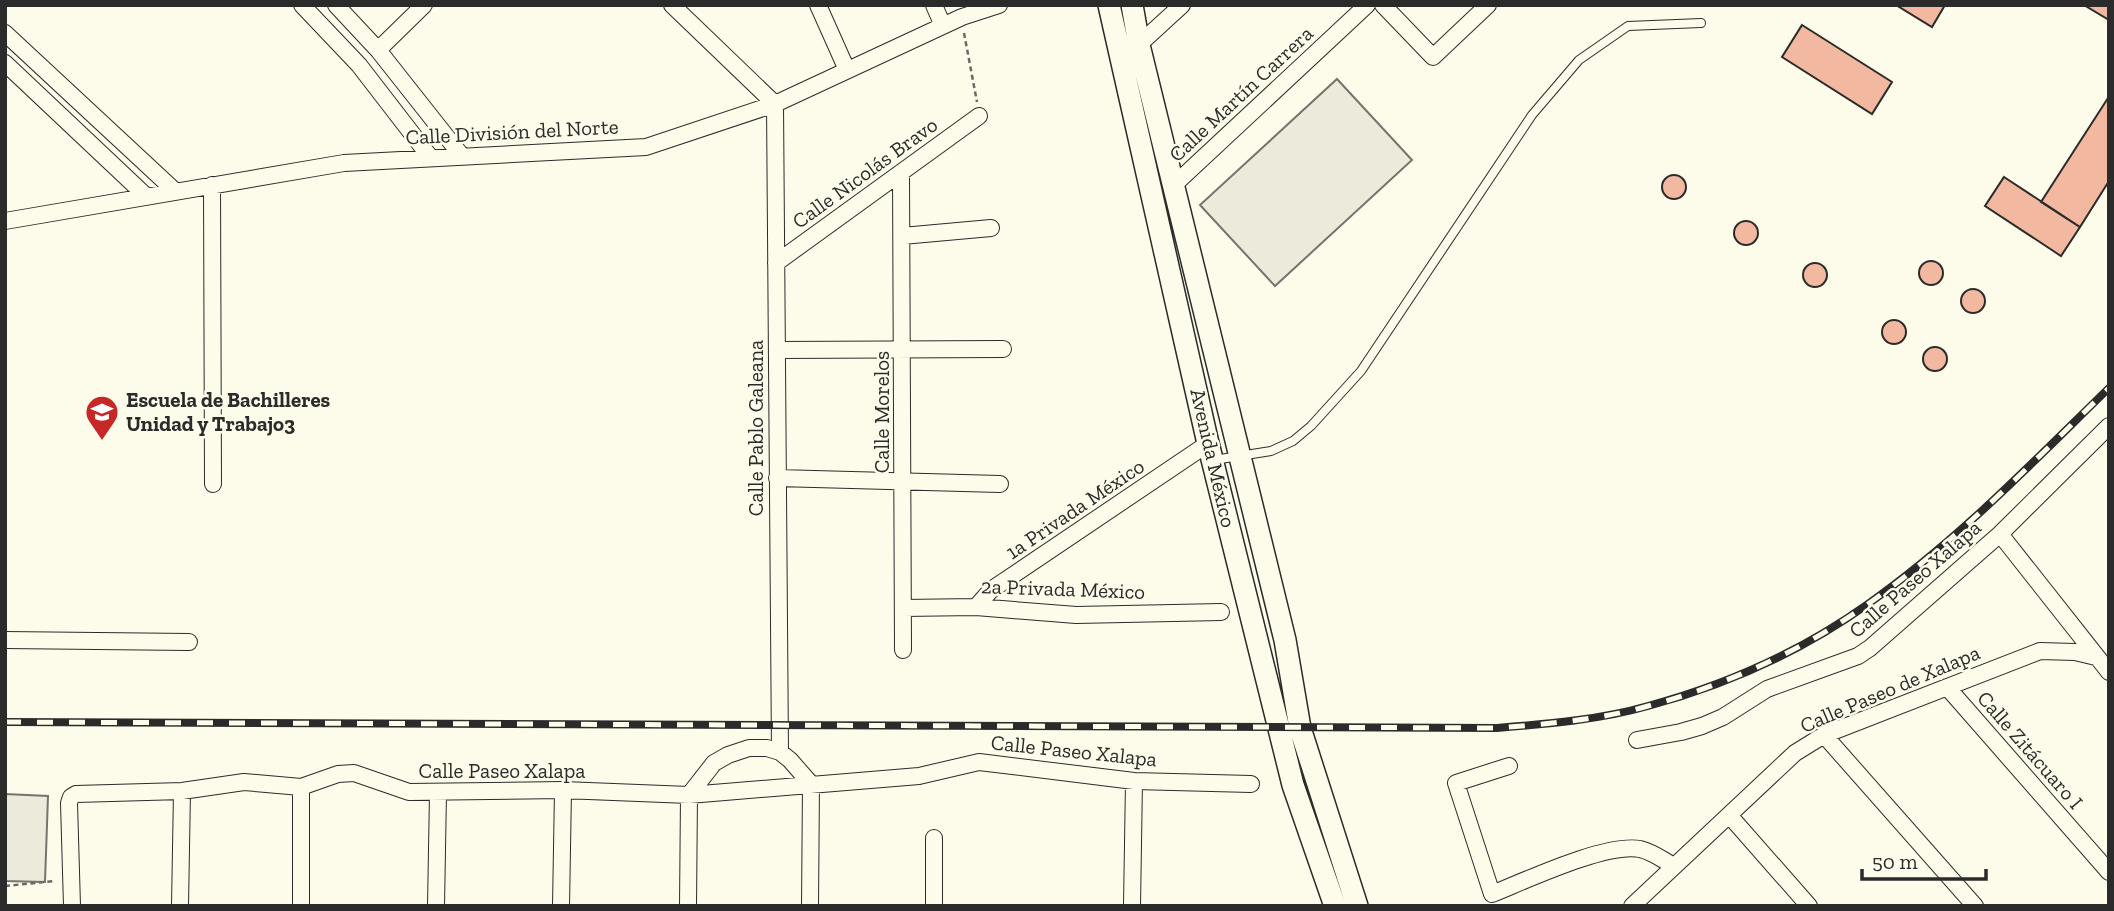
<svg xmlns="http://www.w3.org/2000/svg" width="2114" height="911" viewBox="0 0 2114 911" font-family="'Zilla Slab',serif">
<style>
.green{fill:#ecebdb;stroke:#74746e;stroke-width:2}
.building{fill:#f2b8a0;stroke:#2b2b2b;stroke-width:2}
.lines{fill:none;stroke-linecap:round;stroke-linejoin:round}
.lane-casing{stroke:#2b2b2b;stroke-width:10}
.street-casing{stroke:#2b2b2b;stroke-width:18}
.secondary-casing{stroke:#2b2b2b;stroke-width:24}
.path{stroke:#6a6964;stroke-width:2.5;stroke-dasharray:5 3.5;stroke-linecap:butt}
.lane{stroke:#fdfbea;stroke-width:8}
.street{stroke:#fdfbea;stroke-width:16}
.secondary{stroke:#fdfbea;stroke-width:21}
.rail-casing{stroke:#2b2b2b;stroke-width:8}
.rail{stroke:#fdfbea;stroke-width:5;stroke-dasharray:16;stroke-linecap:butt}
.labels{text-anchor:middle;stroke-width:5;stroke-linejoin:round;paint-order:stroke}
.street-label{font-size:21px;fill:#2b2b2b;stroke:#fdfbea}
.poi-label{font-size:21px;font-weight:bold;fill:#2b2b2b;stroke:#fdfbea;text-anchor:start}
</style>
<rect width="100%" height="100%" fill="#fdfbea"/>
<!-- green -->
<path class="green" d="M1337 79 1412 160 1275 286 1200 205Z
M5 794 48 796 45 882 5 881Z"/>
<!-- building -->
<path class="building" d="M1896 5H1945L1932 27Z
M2084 5H2109V20Z
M1802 25 1892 82 1872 114 1782 57Z
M2108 98 2109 181 2080 227 2041 202Z
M1662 187a12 12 0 1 1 24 0a12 12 0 1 1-24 0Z
M2004 177 2080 227 2061 256 1985 206Z
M1734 233a12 12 0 1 1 24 0a12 12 0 1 1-24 0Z
M1919 273a12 12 0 1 1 24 0a12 12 0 1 1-24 0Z
M1803 275a12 12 0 1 1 24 0a12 12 0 1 1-24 0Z
M1961 301a12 12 0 1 1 24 0a12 12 0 1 1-24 0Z
M1882 332a12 12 0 1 1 24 0a12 12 0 1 1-24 0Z
M1923 359a12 12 0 1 1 24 0a12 12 0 1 1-24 0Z"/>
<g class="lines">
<defs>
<path id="lane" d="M1214 460 1271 451 1293 441 1311 426 1361 371 1532 115 1579 60 1628 26 1701 23"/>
<path id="street" d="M302 5 359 65 430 157
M336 5 378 50 461 155
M672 5 775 104 780 752
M818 5 847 70
M934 5 943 26
M1383 5 1433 57 1488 5
M5 33 175 191
M1134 49 1182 5
M378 50 424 5
M5 63 146 196
M901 174 903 650
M1175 184 1367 5
M212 185 213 484
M5 221 344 163 646 147 775 104 962 17 999 5
M902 236 991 228
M776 263 979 116
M777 350 1003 349
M777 478 1000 484
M2000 534 2109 672
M976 607 991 590 1200 449
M903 608 976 607 1076 615 1221 612
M5 640 189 642
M1947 687 2109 872
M1824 735 1975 906
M1637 740 1681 732 1702 726 1723 717 1767 689 1858 656 1870 648 2000 534 2109 426
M1509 766 1456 783 1492 894C1527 880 1605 843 1640 849 1653 852 1663 860 1674 866
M1729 815 1809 906
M72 906 69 803 71 797 76 794 182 791 244 782 301 787 338 774 354 773 409 792 563 790 689 795 919 776 979 762 1134 781 1251 784
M180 906 182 791
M301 906V787
M436 906 438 793
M561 906 563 790
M688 906 689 795 714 763 728 755 749 748H767L780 752 790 760 811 784 810 906
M934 906V838
M1132 906 1134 781
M1632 906 1795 753 1824 735 2040 651 2075 652 2096 657"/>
<path id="secondary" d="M1109 5 1207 439 1293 785 1335 906
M1132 5 1139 45 1285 640 1300 728 1357 906"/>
</defs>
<!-- lane casing -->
<use href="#lane" class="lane-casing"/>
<!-- street casing -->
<use href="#street" class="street-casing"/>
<!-- secondary casing -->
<use href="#secondary" class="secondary-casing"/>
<!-- path -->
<path class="path" d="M964 33 977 102
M5 886 54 881"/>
<!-- lane -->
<use href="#lane" class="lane"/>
<!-- street -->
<use href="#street" class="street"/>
<!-- secondary -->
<use href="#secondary" class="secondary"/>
<defs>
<path id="rail" d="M5 722 1496 728C1546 724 1599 720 1648 706 1726 685 1802 651 1868 604 1956 542 2032 463 2109 388"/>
</defs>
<!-- rail casing -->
<use href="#rail" class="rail-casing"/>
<!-- rail -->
<use href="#rail" class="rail"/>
</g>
<!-- icons -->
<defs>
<symbol id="school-pin" viewBox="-11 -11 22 30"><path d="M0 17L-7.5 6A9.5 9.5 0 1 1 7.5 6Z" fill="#c62828" stroke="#fdfbea"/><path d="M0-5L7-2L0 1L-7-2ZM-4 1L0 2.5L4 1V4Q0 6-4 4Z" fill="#fff"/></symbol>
</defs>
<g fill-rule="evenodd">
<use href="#school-pin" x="83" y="393" width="38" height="52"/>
</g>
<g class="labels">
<!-- street labels -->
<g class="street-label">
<text transform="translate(1241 94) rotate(-43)" y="7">Calle Martín Carrera</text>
<text transform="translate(512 132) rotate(-3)" y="7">Calle División del Norte</text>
<text transform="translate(865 173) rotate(-36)" y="7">Calle Nicolás Bravo</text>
<text transform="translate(882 412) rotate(-90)" y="7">Calle Morelos</text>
<text transform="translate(756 428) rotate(-90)" y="7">Calle Pablo Galeana</text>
<text transform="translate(1213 458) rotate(77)" y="7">Avenida México</text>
<text transform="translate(1075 509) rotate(-34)" y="7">1a Privada México</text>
<text transform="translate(1915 579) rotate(-41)" y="7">Calle Paseo Xalapa</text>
<text transform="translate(1063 589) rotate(2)" y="7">2a Privada México</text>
<text transform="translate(1890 689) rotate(-23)" y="7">Calle Paseo de Xalapa</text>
<text transform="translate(2030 750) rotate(49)" y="7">Calle Zitácuaro I</text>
<text transform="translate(1074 751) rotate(6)" y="7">Calle Paseo Xalapa</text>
<text x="502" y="778">Calle Paseo Xalapa</text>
</g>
<!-- poi labels -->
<g class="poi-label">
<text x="126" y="407">Escuela de Bachilleres<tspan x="126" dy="24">Unidad y Trabajo3</tspan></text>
</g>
</g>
<!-- border -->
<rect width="2114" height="911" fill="none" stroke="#2b2b2b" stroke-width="14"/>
<!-- scale -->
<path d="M1862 869v10h124v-10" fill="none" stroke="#2b2b2b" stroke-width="3.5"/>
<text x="1872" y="869" font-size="21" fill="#2b2b2b" stroke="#fdfbea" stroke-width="5" paint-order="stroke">50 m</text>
</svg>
